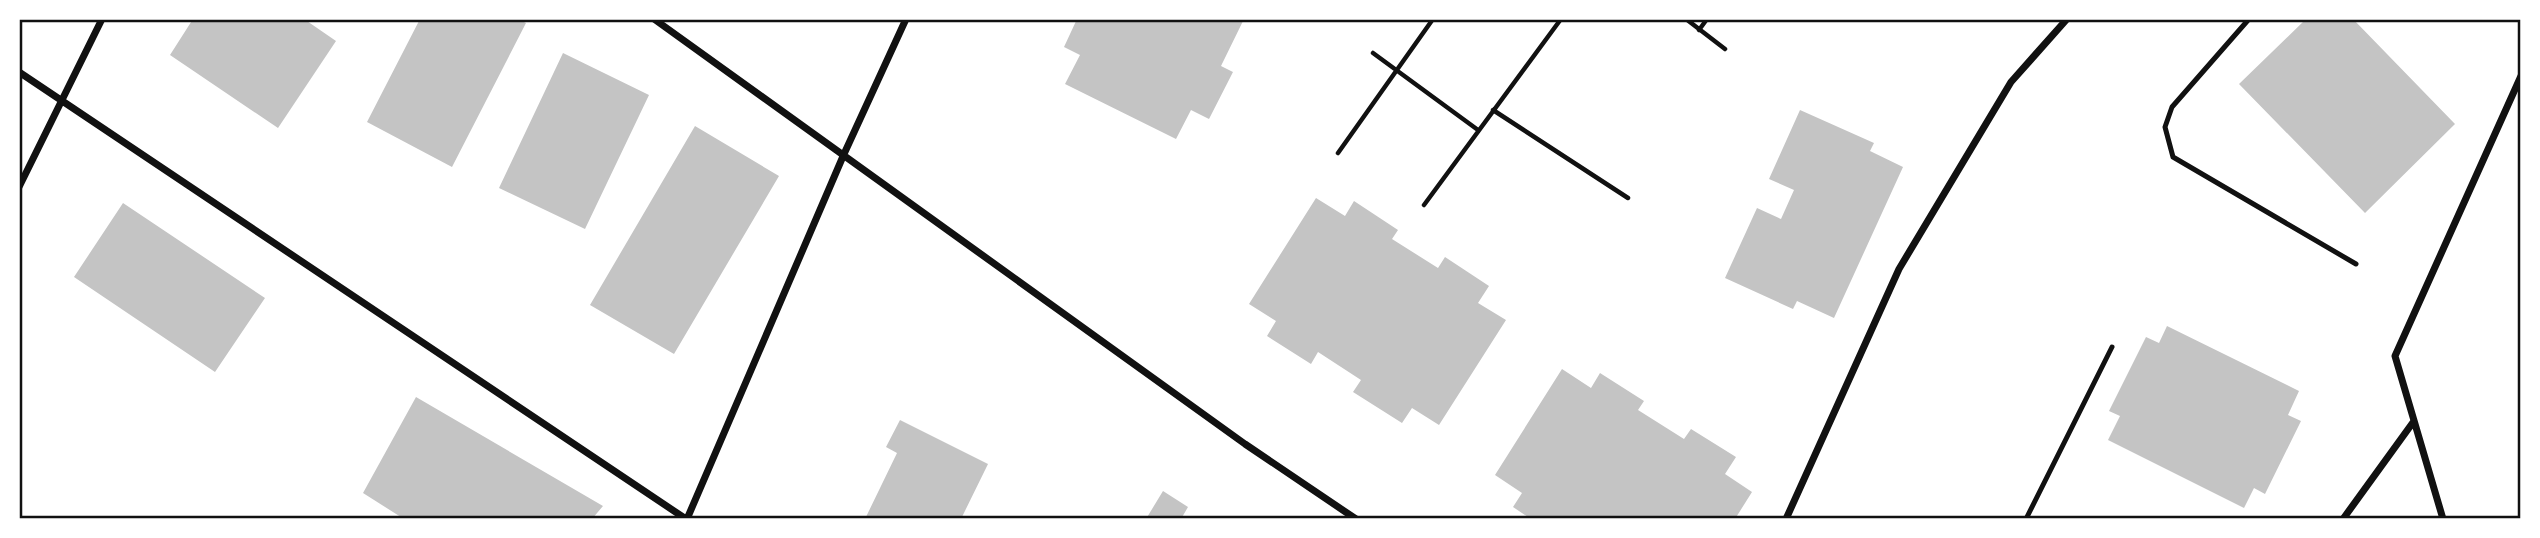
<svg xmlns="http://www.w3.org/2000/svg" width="2540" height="538" font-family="'PT Sans Narrow',sans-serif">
<rect width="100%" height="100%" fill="#fff"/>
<path fill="#c4c4c4" d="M193,19H304L336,41L278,128L170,55Z
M420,19H518L526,23L452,167L367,122Z
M1077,19H1244L1221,66L1233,72L1209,119L1191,110L1176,139L1065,84L1080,55L1064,47Z
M2306,19H2353L2455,124L2365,213L2239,84Z
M563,53L649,95L585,229L499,188Z
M1800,110L1874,143L1870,151L1903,167L1834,318L1797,301L1793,309L1725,278L1757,208L1781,219L1794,190L1769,179Z
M695,126L779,176L674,354L590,305Z
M1316,198L1345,216L1354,201L1398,230L1392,239L1438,268L1445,257L1489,286L1478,303L1506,320L1439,425L1412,408L1402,423L1353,392L1361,380L1318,352L1311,364L1267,336L1276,321L1249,304Z
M123,203L265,298L215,372L74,277Z
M2167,326L2299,391L2288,415L2301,421L2265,494L2254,488L2244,508L2108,440L2120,416L2109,411L2146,337L2159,343Z
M1562,369L1591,388L1600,373L1644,401L1638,410L1684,439L1691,429L1736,457L1725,474L1752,492L1735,519H1531L1513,507L1522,493L1495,475Z
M416,397L603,506L592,519H404L363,493Z
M900,420L988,464L961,519H865L897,453L886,447Z
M1163,491L1188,507L1181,519H1146Z"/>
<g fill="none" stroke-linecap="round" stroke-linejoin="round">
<path stroke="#111" stroke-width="4.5" d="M1686,19L1725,49
M1699,30L1707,19
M1373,53L1478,130
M1493,110L1628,198
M1338,153L1433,19
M1424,205L1561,19"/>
<path stroke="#111" stroke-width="5" d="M2249,19L2172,107L2165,127L2173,157L2356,264
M2026,519L2112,347"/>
<path stroke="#111" stroke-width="7" d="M654,19L1245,444L1356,519
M19,72L686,519
M19,187L102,19
M687,519L844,154L906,19
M1786,519L1899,269L2011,82L2067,19
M2343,519L2414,421
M2443,519L2395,356L2521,76"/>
</g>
<rect width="2540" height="538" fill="none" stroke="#ffffff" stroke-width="42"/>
<rect x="21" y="21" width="2498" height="496" fill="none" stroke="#111" stroke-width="2.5"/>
</svg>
